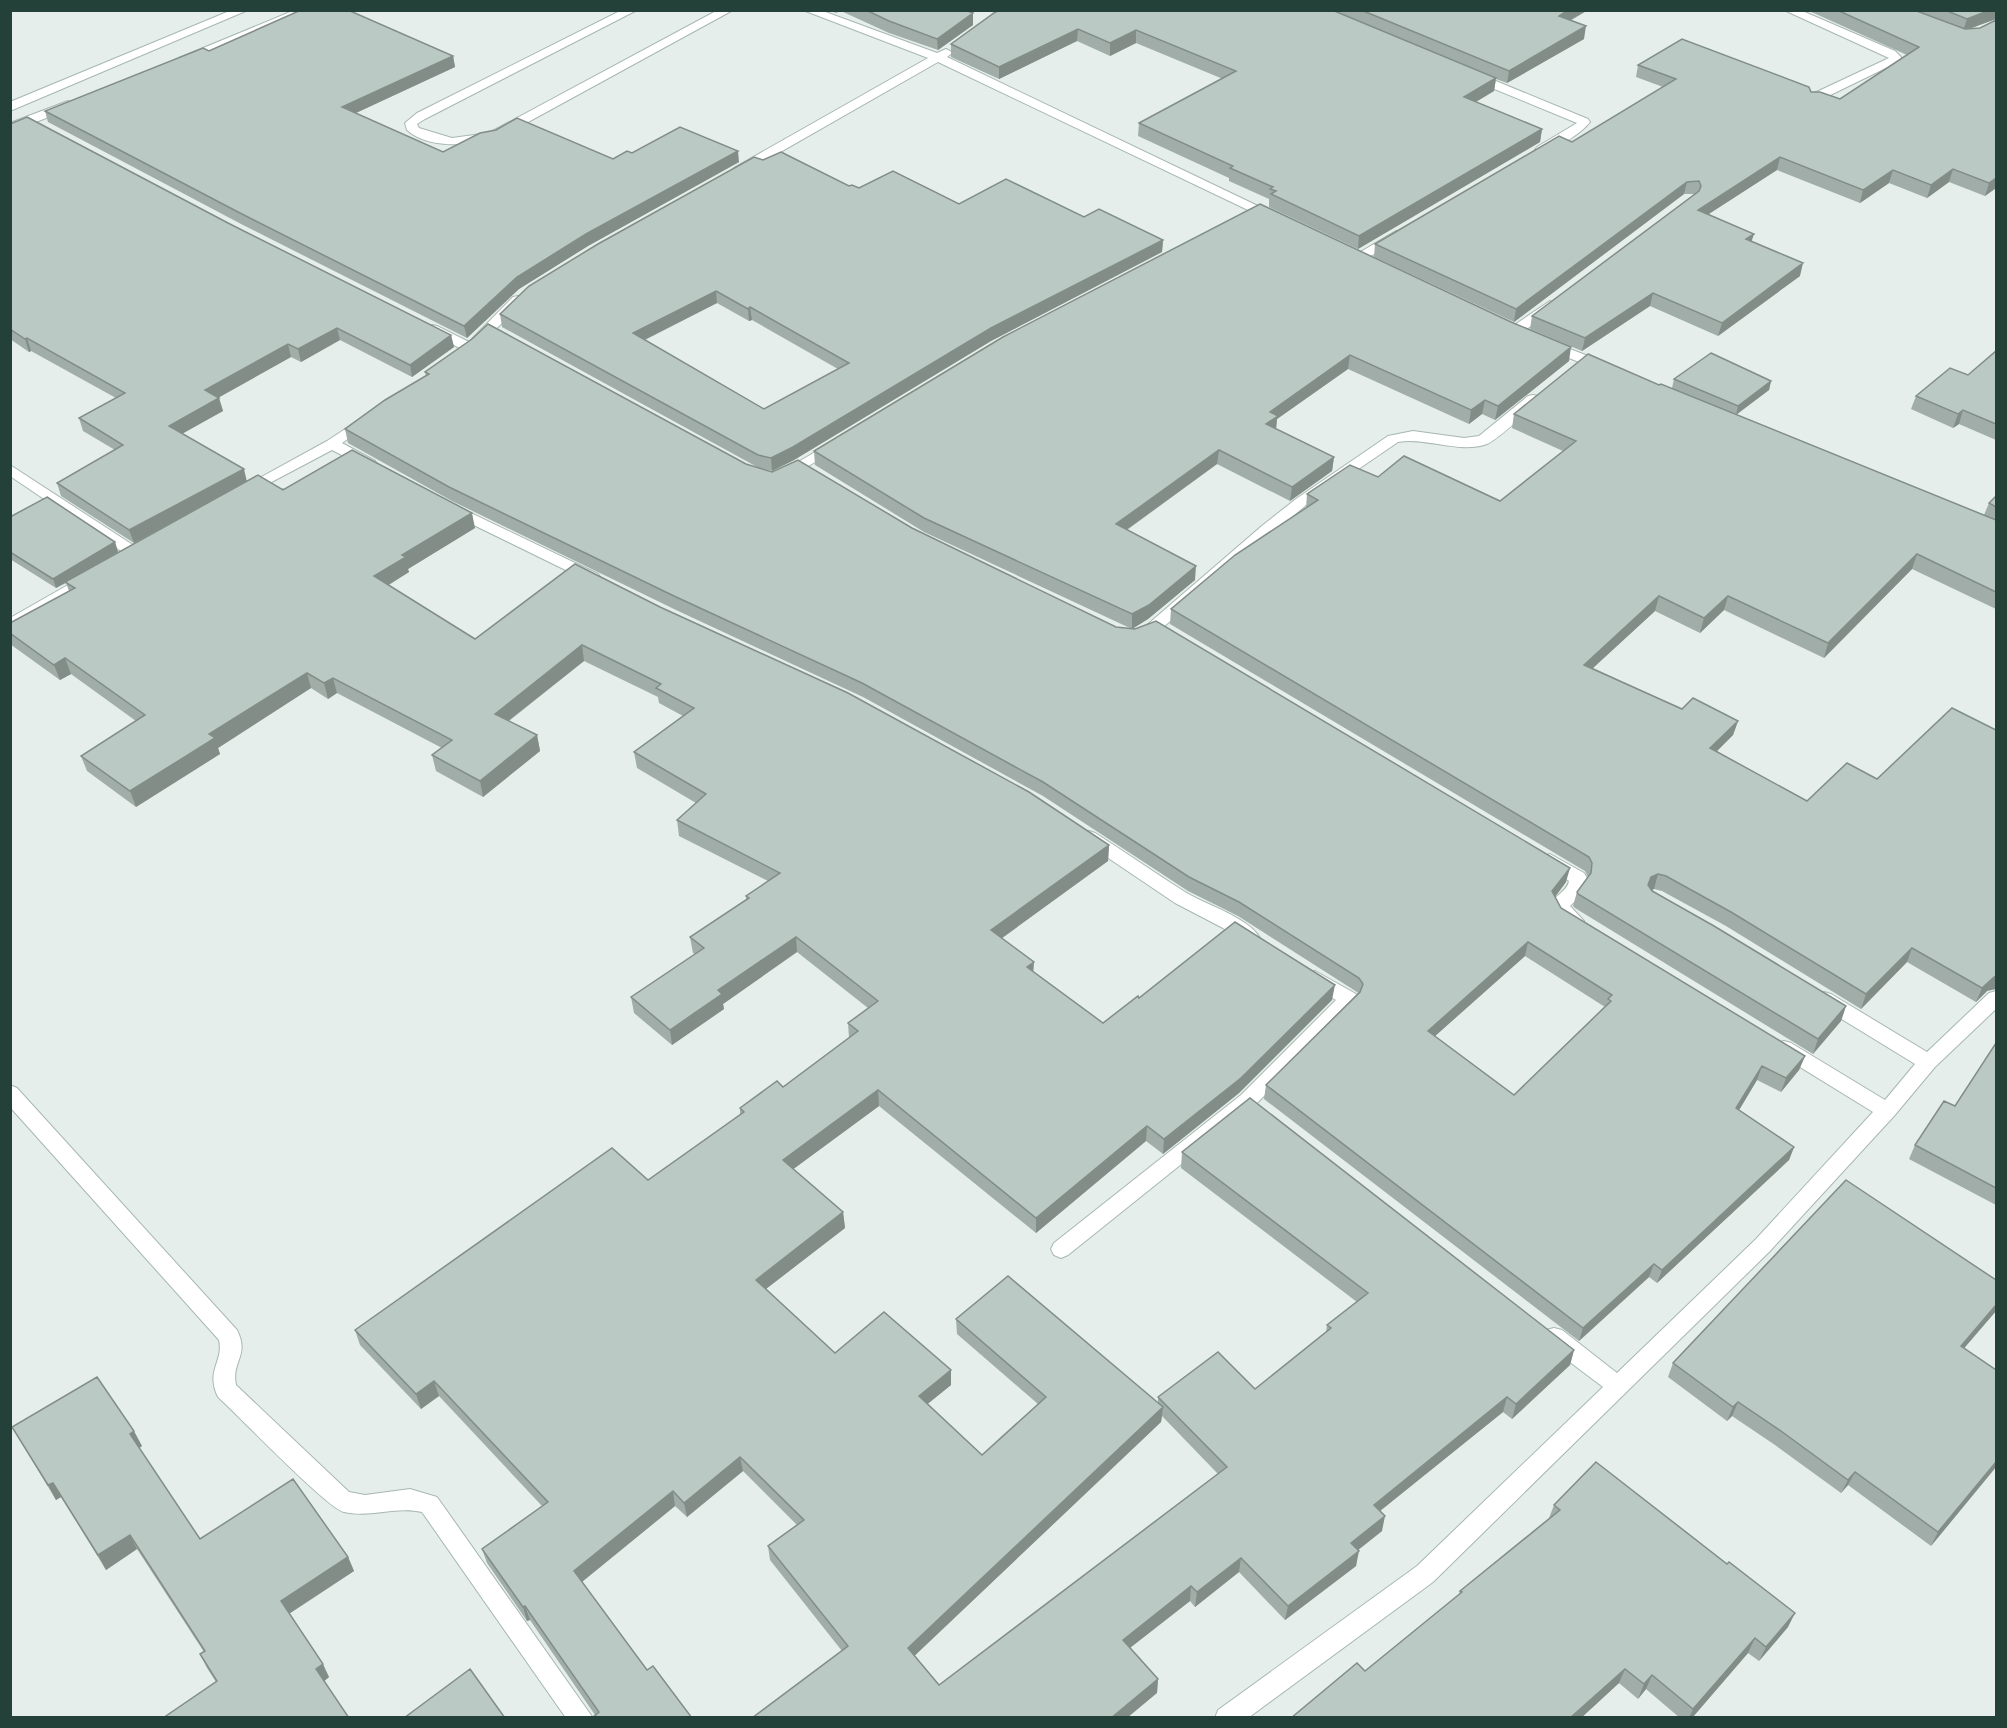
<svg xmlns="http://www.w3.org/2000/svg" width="2007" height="1728" font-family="'Open Sans',sans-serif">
<rect width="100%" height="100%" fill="#e5eeea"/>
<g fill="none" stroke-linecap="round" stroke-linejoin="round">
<defs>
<path id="lane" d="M10,465L139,549L141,552L139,555H127L10,476Z"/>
<path id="street" d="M232,10H248L10,111V102Z
M295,10H311L189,61H181L179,58Z
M622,10H637L425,119L417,124L419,128L452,138L489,133L718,10H733L497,139C471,145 429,150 407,130L405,123L417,113Z
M803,10H820L937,53L946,49L950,51L952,53L947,57L1281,217L1279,220H1269L938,62L742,174H734L732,171L734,168L928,58Z
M1784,10H1800L1895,51L1901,57L1900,61L1816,102H1808V96L1889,58Z
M1474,72L1588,119L1590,122C1583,132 1549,155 1537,153L1535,150L1537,147L1577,123L1470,79L1468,76Z
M68,101L74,105L72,108L10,132V123Z
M1396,231L1401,232L1403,235L1401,238L1364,260L1359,261L1352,257Z
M518,296L523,297L525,300L523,303L480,344L474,345L473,350H463L425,329L432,325L437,326L469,342L513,297Z
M1550,301L1557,305L1555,308L1520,334H1510L1508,331L1510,328Z
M1549,341L1609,364L1611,367L1604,371L1599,370L1544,348L1542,345L1544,342Z
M1533,395L1538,396L1540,399L1538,402C1526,412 1500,438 1487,444C1459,454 1426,437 1398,442L1306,505L1161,629L1155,630L1147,625L1263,525L1296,499L1388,436L1413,431L1464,438L1479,436L1528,396Z
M365,416L372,420L370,423L342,443L375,461L377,464L375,467H365L332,450L249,494H239L236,491L327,441Z
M834,441L839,442L841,445L839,448L805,468H795L793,465Z
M452,504L598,574L600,577L592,582L586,580L447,512L444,509L447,506Z
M89,573L97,578L95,581L10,630V618Z
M1089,831L1095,833C1125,852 1155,873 1185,892C1206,905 1248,917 1260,938L1258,943L1251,945L1244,943L1223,928L1175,903L1083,841L1080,837L1083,833Z
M1550,854L1584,873L1587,878L1583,893L1570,906L1584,921L1582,926C1569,929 1558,920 1552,909C1550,896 1567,893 1569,881L1544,864L1541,860L1544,856Z
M1315,971L1356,994L1359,999L1356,1004L1255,1105L1068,1255L1061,1258L1054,1255L1051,1249L1054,1243L1241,1095L1336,1000L1308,983L1306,978L1308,973Z
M1996,991V1009L1935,1067L1894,1116L1770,1251L1433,1582L1248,1718H1215L1218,1710L1417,1566L1603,1387L1546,1344L1543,1337L1546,1330L1554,1328L1562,1330L1617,1373L1756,1239L1873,1112L1777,1053L1774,1048L1777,1043L1784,1041L1791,1043L1885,1100L1915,1064L1817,1004L1814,999L1817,994L1824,992L1831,994L1927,1052L1989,993Z
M10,1085L17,1088L237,1330C250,1356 231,1361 236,1385L349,1492L365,1495L410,1489L437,1497L593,1718H566L422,1512C396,1506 370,1518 344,1512C327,1508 238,1415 218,1397C205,1370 224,1362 219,1340L10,1107Z"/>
</defs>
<use href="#lane" stroke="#a7b7b1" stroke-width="2"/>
<use href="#street" stroke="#a7b7b1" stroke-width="2"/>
<use href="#lane" fill="#fff" fill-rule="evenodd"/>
<use href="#street" fill="#fff" fill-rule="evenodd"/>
</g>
<path fill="#a0ada8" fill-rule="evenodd" d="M828,10H965L973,25L938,50L889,33L841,11L836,13Z
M999,10H1588L1570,21L1584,39L1507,83L1496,79L1494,91L1476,102L1542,129L1540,142L1358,249L1269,207V199L1229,181V178L1138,136L1139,123L1223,79L1136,43L1110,56L1077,41L999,79L951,57V44Z
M1807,10H1996V19L1969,29L1996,188L1985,196L1949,182L1927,198L1889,183L1860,203L1777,170L1708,214L1752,242L1800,276L1718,336L1650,306L1582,351L1530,329L1532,316L1695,194H1684L1514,322L1374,257L1375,244L1572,142L1663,87L1636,77L1638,65L1811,92L1840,99L1907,55Z
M209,51L453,56L455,67L356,113L443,152L613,159L632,153L739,162L588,246L519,289L467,338L243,225L48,122L45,111Z
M10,124L228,223L451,335L454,347L412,377L340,340L301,362L291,357L218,397L219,398L223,411L182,433L247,481L475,528L408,569L409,572L389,585L475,639L575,564L1109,845L1108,861L1002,938L1033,972L1103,1023L1139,998L1332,1000L1239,1093L1163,1154L1146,1141L1036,1233L879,1106L793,1169L843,1212L845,1228L766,1289L835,1353L951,1385L927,1404L982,1455L1038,1404L957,1334L956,1319L1158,1403V1397L1255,1389L1326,1332L1327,1325L1357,1302L1181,1168L1182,1152L1574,1350L1570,1365L1512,1419L1503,1412L1380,1511L1382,1531L1358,1550L1356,1566L1285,1620L1239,1572L1195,1607L1190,1601L1130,1648L1158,1679L1157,1693L752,1718L842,1651L770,1560L768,1546L797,1525L743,1471L687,1517L675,1506L582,1582L647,1670L595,1715L530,1620L527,1621L487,1563L482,1549L542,1506L439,1396L421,1409L360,1345L355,1330L648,1180L740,1114V1108L783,1087L849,1038L848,1023L868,1008L797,952L723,1004L724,1009L672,1045L634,1013L631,997L695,954L693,953L690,937L746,900V896L768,881L679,836L677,820L696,803L637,768L634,752L683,716L659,703L658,697L584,661L509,721L537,735L540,751L483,797L436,771L432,755L442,748L337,693L328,699L311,688L218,748L220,754L136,807L87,771L81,756L136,721L71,674L60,680L10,644V623L69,591L66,583L56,588L10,559V517L115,542L118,552L91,568L229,491L134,543L61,496L57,483L115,450L83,431L79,418L116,398L31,351L29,352L10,339ZM1162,1416L1218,1474L939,1685L914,1656L1161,1422Z
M763,160L849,186L959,204L1084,217L1163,240L1162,252L991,341L794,460L772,471L759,468L502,327L500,314ZM717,303L749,321L752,320L838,369L764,409L645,340Z
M1003,337L1569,361L1495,420L1482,414L1469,424L1348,369L1277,419L1276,429L1334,457L1332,471L1290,501L1217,464L1127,530L1195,580L1148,619L1132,629L924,532L815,465L814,451Z
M1996,351V440L1959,424L1953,428L1911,409L1916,396L1968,375Z
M425,372L746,464L912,528L1566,882L1555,897L1561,908L1805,1056L1799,1070L1781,1092L1757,1080L1739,1110L1794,1147L1789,1160L1657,1283L1649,1277L1579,1341L1264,1099L1266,1085L1358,993L1357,992L1238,916L1188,891L1043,796L863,697L676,610L452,501L348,443L345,429L426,376ZM1525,956L1605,1007L1514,1095L1435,1036Z
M1674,379L1771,381L1769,390L1736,414L1984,515L1989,503L1996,496V609L1912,569L1824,658L1724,610L1700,633L1655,611L1593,668L1682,709L1738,721L1733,735L1717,751L1987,991L1976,1002L1907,962L1861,1009L1726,926L1662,891L1654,889L1652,890L1846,1006L1841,1021L1813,1054L1575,908L1573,906L1577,892L1588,877L1585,871L1170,624L1171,609L1306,508L1307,494L1378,477L1500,501L1563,451L1512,428L1514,414L1659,385L1672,388Z
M1996,1043V1205L1909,1159L1915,1145L1955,1106Z
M1996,1280V1311L1964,1348L1996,1370V1467L1931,1546L1848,1485L1841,1493L1775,1445L1732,1416L1727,1421L1668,1377L1673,1363Z
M12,1427L142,1446L139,1448L200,1539L348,1557L354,1571L289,1614L329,1677L324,1681L216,1682L207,1668L200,1654L204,1652L137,1549L106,1570L61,1497L56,1500Z
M1554,1505L1788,1627L1759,1661L1748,1653L1692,1718H1680L1646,1689L1638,1699L1619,1683L1581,1718H1291L1365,1671L1459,1595L1460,1591L1549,1518Z"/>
<path fill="#828d88" d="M1568,10H1588L1556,28L1559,16Z
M1990,10H1996V19L1963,31L1967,19Z
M973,13V25L938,50L937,39Z
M1586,26L1584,39L1507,83L1509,71Z
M1078,29L1077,41L999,79V67Z
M1136,30V43L1110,56V43Z
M453,56L455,67L345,118L342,107Z
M1496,78L1494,91L1462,110L1464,97Z
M1542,129L1540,142L1358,249L1359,236Z
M738,151L739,162L588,246L519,289L467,338L464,326L517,277L586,234Z
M1780,157L1777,170L1695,223L1698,210Z
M1953,169L1949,182L1927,198L1931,185Z
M1893,170L1889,183L1860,203L1863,190Z
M1996,178V188L1985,196L1989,183Z
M1687,182L1684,194L1514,322L1516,309Z
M1754,234L1750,246L1746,239Z
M1163,240L1162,252L991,341L794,460L772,471L771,458L991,328Z
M1803,263L1800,276L1718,336L1722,323Z
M716,291L717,303L634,345L633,333Z
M1653,293L1650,306L1582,351L1585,338Z
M750,307L752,320L749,321L748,309Z
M337,328L340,340L301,362L298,349Z
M451,335L454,347L412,377L410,365Z
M27,338L31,351L29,352L25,339Z
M288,344L291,357L209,403L205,390Z
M1571,347L1569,361L1495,420L1498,406Z
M1350,355L1348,369L1277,419L1276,429L1266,424L1270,412Z
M1771,381L1769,390L1736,415L1738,406Z
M219,398L223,411L173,439L169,426Z
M1485,400L1482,414L1469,424L1471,410Z
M1963,410L1959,424L1953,428L1958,414Z
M1219,450L1217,464L1115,538L1116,524Z
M1334,457L1332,471L1290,501L1292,487Z
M244,469L247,482L134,543L129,530Z
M472,513L475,528L408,569L409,572L378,591L374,576L402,555Z
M115,542L118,552L56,588L53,579Z
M1917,554L1912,569L1824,658L1828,643Z
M1196,566L1195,580L1148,619L1132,629V614Z
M1659,596L1655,611L1581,679L1584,665Z
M1728,596L1724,610L1700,633L1704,618Z
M582,645L584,661L498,729L495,714Z
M65,658L71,674L60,680L54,665Z
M307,673L311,688L218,748L220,754L136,807L130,791L209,734Z
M333,678L337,693L328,699L324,683Z
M1738,721L1733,735L1706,762L1710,748Z
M537,735L540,751L483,797L480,781Z
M1109,845L1108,861L991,946V930Z
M1570,868L1566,882L1549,905L1552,891Z
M1658,874L1654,889L1647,892L1648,885L1651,877Z
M796,937L797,952L723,1004L724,1009L672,1045L670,1030L718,990Z
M1528,942L1525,956L1425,1045L1428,1031Z
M1912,948L1907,962L1861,1009L1866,994Z
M1034,962L1033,977L1027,967Z
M1996,976V989L1987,991L1976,1002L1982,988L1994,977Z
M1335,985L1332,1000L1239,1093L1163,1154L1164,1139Z
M1846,1006L1841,1021L1813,1054L1818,1039Z
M1805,1056L1799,1070L1781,1092L1786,1078Z
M1762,1066L1757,1080L1732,1122L1736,1108Z
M878,1090L879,1106L784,1176L783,1160Z
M1147,1126L1146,1141L1036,1233V1218Z
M1794,1147L1789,1160L1657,1283L1662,1270Z
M843,1212L845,1228L758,1295L756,1280Z
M1654,1264L1649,1277L1579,1341L1583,1328Z
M1996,1305V1311L1954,1360L1961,1346Z
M1574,1350L1570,1365L1512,1419L1516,1404Z
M951,1370V1385L919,1411V1396Z
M434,1381L439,1396L421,1409L416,1394Z
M1507,1397L1503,1412L1370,1519L1374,1505Z
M1738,1402L1732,1416L1727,1421L1733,1407Z
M1163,1407L1161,1422L908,1662V1648Z
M134,1431L142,1446L138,1449L130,1434Z
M740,1457L743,1471L687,1517L684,1503Z
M1996,1462V1467L1931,1546L1938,1532Z
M1855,1472L1848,1485L1841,1493L1848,1480Z
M53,1483L61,1497L56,1500L48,1485Z
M673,1491L675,1506L578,1585L574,1571Z
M1385,1516L1382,1531L1348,1558L1351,1543Z
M130,1535L137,1549L106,1570L98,1555Z
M1359,1551L1356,1566L1285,1620L1288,1606Z
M348,1557L354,1571L287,1615L281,1601Z
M1241,1558L1239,1572L1195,1607L1197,1592Z
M1191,1586L1190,1601L1122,1654L1123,1640Z
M525,1606L530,1620L527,1621L523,1607Z
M1795,1613L1788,1627L1759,1661L1766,1647Z
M1755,1638L1748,1653L1692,1718H1689L1693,1709Z
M323,1664L329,1677L322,1683L316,1669Z
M1625,1669L1619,1683L1581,1718H1570Z
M1652,1675L1646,1689L1638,1699L1644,1684Z
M1158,1679L1157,1693L1127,1718H1111Z"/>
<path fill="#bac9c3" stroke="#828d88" stroke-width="1.5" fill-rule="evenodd" d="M301,10H348L453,56L342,107L443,152L480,133L496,130L517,118L613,159L627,151L632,153L680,127L738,151L586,234L517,277L464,326L240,213L45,111L203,48L209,51Z
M866,10H965L973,13L937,39L889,21Z
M999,10H1332L1496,78L1464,97L1542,129L1359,236L1271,194L1276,191L1270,189L1273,187L1230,168L1233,166L1139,123L1236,71L1136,30L1110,43L1078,29L999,67L951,44L994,13Z
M1361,10H1568L1559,16L1586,26L1509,71Z
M1837,10H1914L1965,29L1980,28L1996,20V178L1989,183L1953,169L1931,185L1893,170L1863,190L1780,157L1698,210L1754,234L1746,239L1803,263L1722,323L1653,293L1585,338L1532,316L1699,191L1701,186L1699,181L1687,182L1516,309L1375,244L1559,136L1572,142L1676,79L1638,65L1682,39L1809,87L1811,92H1820L1840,99L1919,47Z
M1945,10H1990L1967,19Z
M27,117L228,223L451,335L410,365L337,328L298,349L288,344L205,390L219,398L169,426L244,469L129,530L57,483L123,445L79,418L125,393L27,338L25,339L10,329V124Z
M781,152L849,186L852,185L859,188L893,171L959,204L1006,179L1084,217L1099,209L1163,240L991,328L793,447L771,458L758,455L500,314L529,286L598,244L754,157L763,160ZM716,291L748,309L750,307L849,363L764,409L633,333Z
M1260,204L1511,322L1571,347L1498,406L1485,400L1471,410L1350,355L1270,412L1278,416L1266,424L1334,457L1292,487L1219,450L1116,524L1196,566L1149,605L1132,614L924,518L814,451L1003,337Z
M488,324L746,464L772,472L798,460L912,528L1116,627L1135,629L1156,621L1570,868L1552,891L1561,908L1805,1056L1786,1078L1762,1066L1736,1108L1794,1147L1662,1270L1654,1264L1583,1328L1266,1085L1360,992L1363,984L1359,978L1239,902L1189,877L1043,782L862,683L674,596L449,487L345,429L385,400L429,374L425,372L472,339ZM1528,942L1612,995L1608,999L1611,1001L1514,1095L1428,1031Z
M1996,351V424L1963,410L1958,414L1916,396L1950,368L1968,375Z
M1711,353L1771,381L1738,406L1674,379Z
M1588,354L1659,385L1661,384L1996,520V592L1917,554L1828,643L1728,596L1704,618L1659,596L1584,665L1682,709L1693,698L1738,721L1710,748L1807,801L1847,763L1877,779L1952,708L1996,730V976L1994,977L1982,988L1912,948L1866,994L1731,912L1666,876L1658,874L1651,877L1648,885L1652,891L1714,926L1846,1006L1818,1039L1578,894L1577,892L1591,873L1592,863L1589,857L1171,609L1235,555L1318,500L1307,494L1350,465L1378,477L1404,456L1500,501L1576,441L1514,414Z
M352,450L472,513L402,555L406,557L374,576L475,639L575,564L660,607L848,693L1029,792L1109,845L991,930L1034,962L1027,967L1103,1023L1138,996L1139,998L1235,922L1335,985L1241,1078L1164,1139L1147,1126L1036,1218L878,1090L783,1160L843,1212L756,1280L835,1353L884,1312L951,1370L919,1396L982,1455L1046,1397L956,1319L1008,1276L1163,1407L908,1648L939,1685L1227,1467L1158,1397L1218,1352L1255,1389L1331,1328L1327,1325L1368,1293L1182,1152L1250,1098L1574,1350L1516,1404L1507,1397L1374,1505L1385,1516L1351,1543L1359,1551L1288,1606L1241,1558L1197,1592L1191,1586L1123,1640L1158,1679L1111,1718H752L848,1646L768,1546L804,1520L740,1457L684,1503L673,1491L574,1571L647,1670L653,1666L692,1718H592L599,1712L525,1606L523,1607L482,1549L548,1502L434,1381L416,1394L355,1330L612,1148L648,1180L744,1112L740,1108L777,1081L783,1087L858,1031L848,1023L878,1001L796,937L718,990L722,994L670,1030L631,997L704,948L690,937L749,898L746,896L780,873L677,820L706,794L634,752L694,708L656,688L661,684L582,645L495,714L537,735L480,781L432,755L452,740L333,678L324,683L307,673L209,734L215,738L130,791L81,756L145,715L65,658L54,665L10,633V623L75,588L65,582L258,475L283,490Z
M1996,496V507L1989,503Z
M47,497L115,542L53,579L10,552V517Z
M1996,1043V1188L1915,1145L1944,1101L1955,1106Z
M1846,1180L1996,1280V1305L1961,1346L1996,1370V1462L1938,1532L1855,1472L1848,1480L1781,1431L1738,1402L1733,1407L1673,1363Z
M97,1377L134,1431L130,1434L200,1539L293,1479L348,1557L281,1601L323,1664L316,1669L349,1718H163L217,1681L200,1654L205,1651L130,1535L98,1555L53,1483L48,1485L12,1427Z
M1596,1462L1727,1564L1729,1562L1795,1613L1766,1647L1755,1638L1693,1709L1652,1675L1644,1684L1625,1669L1570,1718H1291L1357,1663L1365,1671L1462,1592L1460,1591L1560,1510L1554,1505Z
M470,1669L505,1718H404Z"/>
<rect width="2007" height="1728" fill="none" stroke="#234138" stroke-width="24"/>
</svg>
